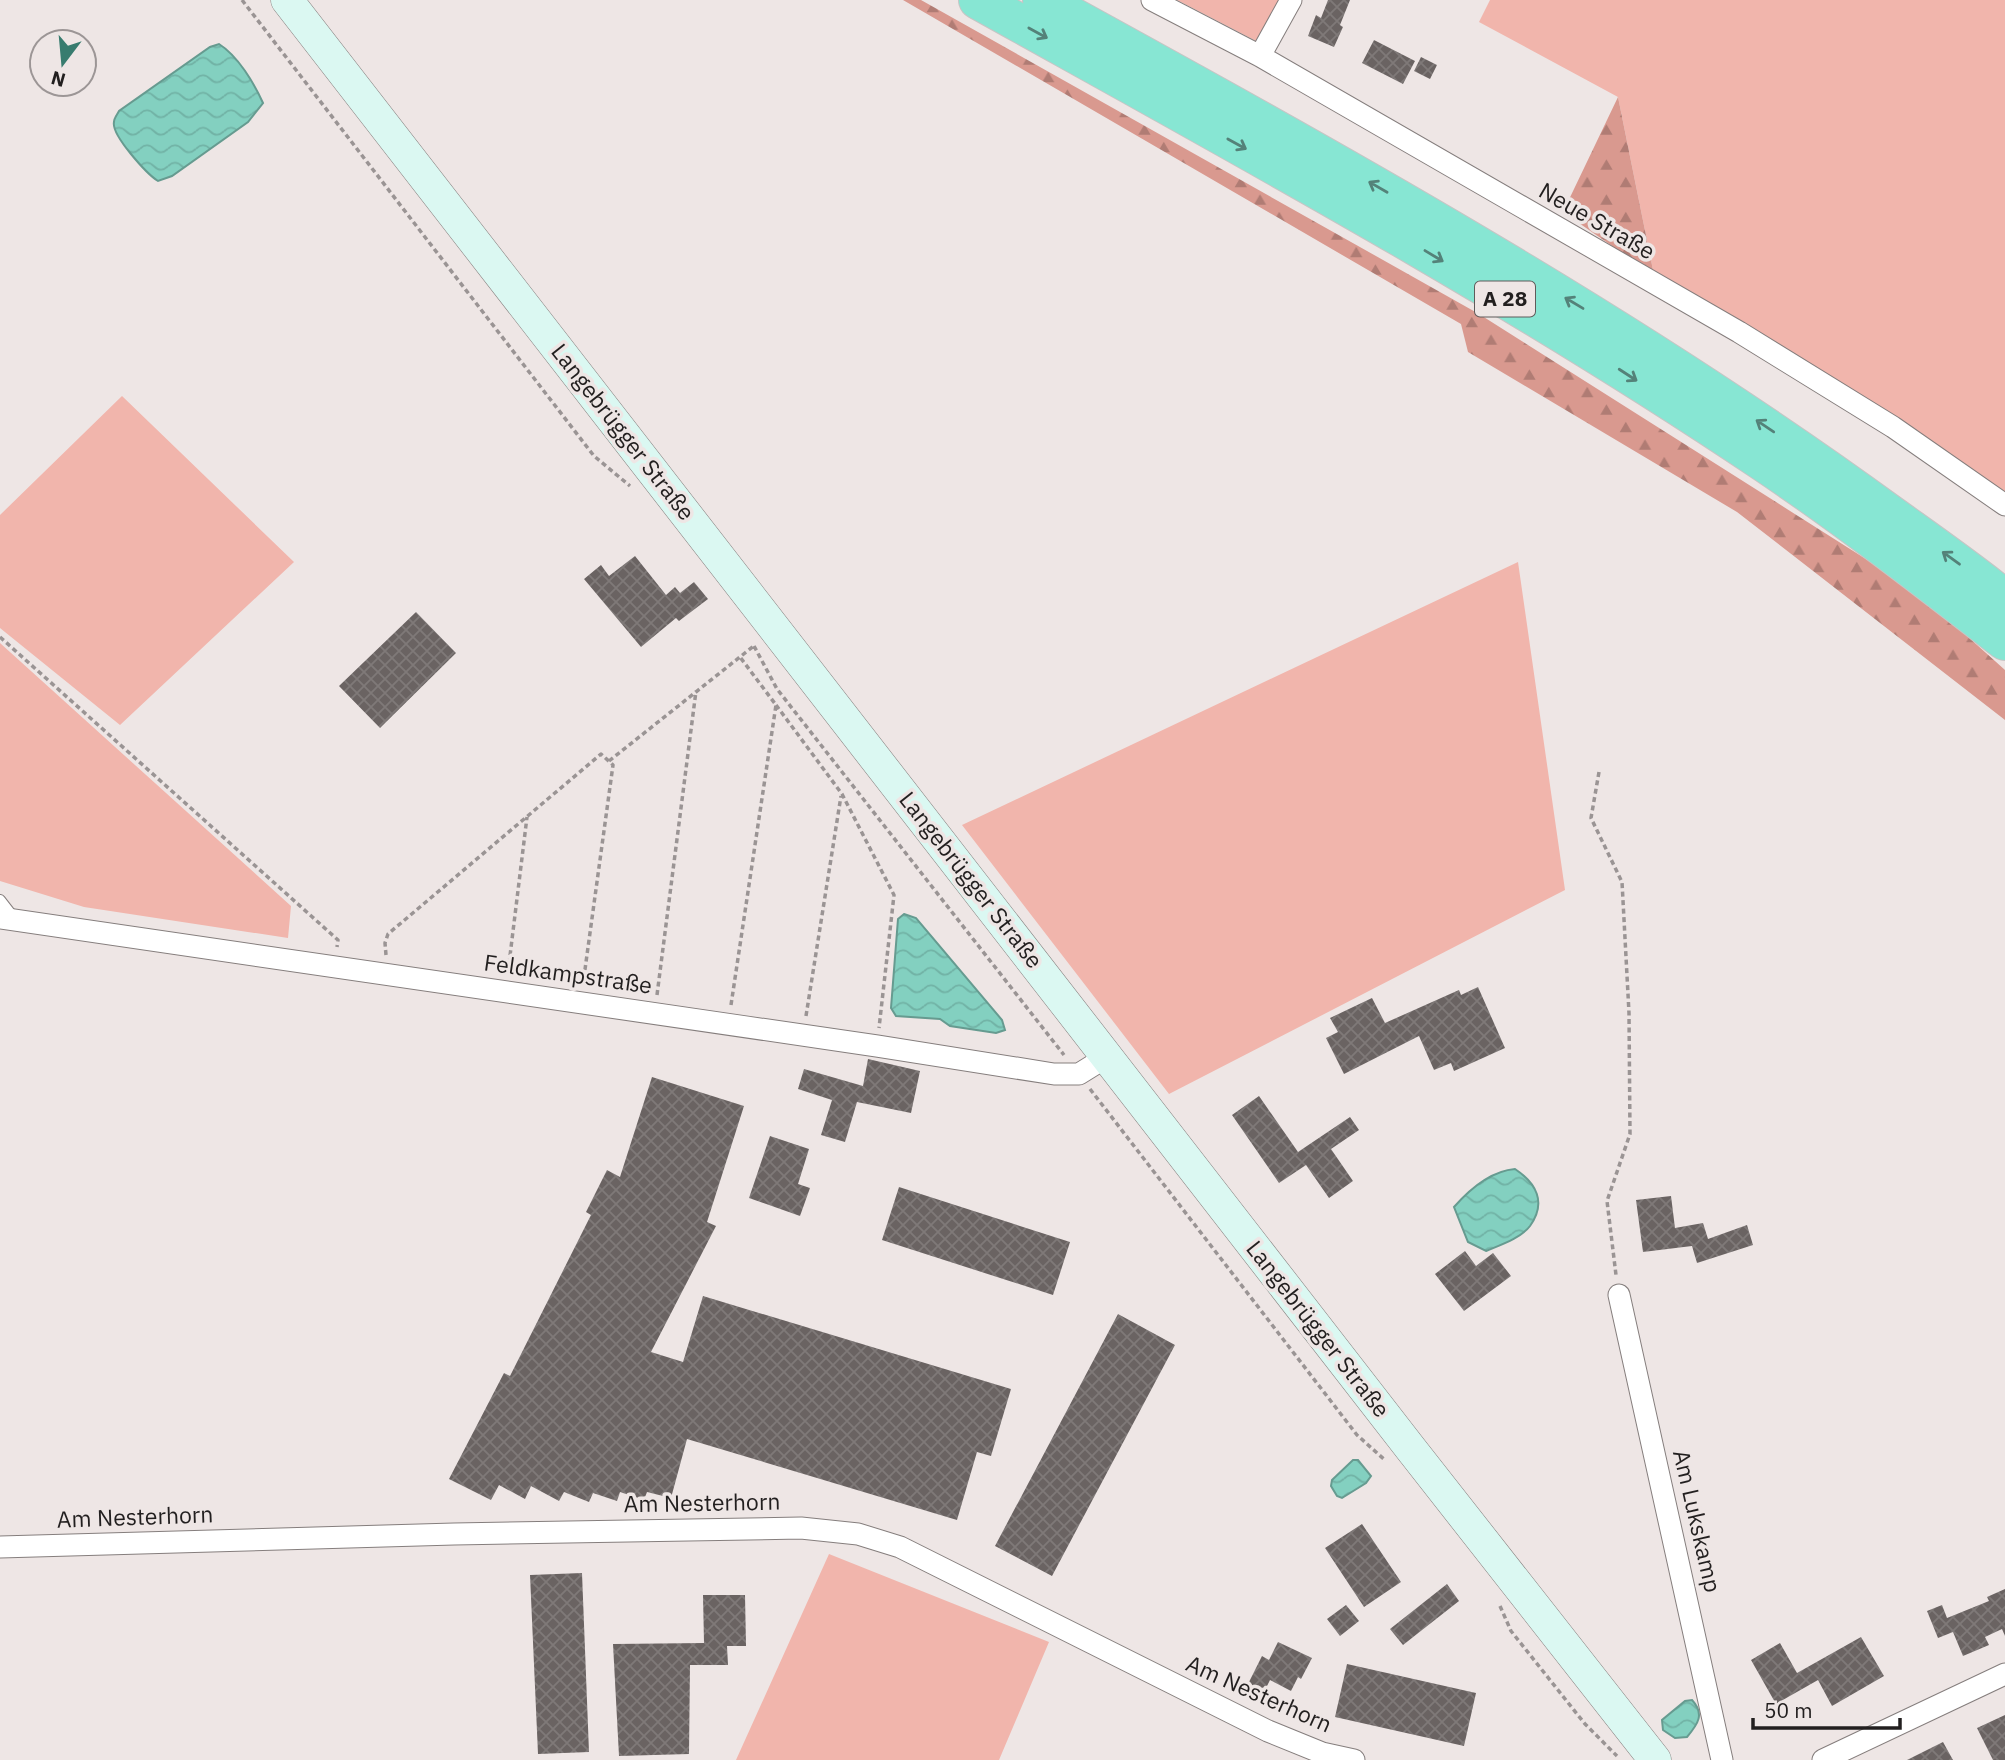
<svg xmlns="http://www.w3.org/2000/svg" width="2005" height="1760" font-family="'IBM Plex Sans',sans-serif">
<defs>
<pattern id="forest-firs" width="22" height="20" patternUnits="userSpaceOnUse" patternTransform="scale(1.75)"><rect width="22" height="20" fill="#d9998f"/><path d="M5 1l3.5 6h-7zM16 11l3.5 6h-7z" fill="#b07c74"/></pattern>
<pattern id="water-waves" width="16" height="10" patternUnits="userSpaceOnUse" patternTransform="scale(1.75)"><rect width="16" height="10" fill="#83d0c0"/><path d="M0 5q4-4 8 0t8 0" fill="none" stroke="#71b2a5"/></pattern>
<pattern id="building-cross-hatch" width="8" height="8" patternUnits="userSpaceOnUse" patternTransform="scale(1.75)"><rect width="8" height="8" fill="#6a6362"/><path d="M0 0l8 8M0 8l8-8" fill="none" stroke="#7f7978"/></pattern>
</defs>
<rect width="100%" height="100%" fill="#eee6e5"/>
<path fill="#f1b5ac" d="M1177,0H1284L1260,43Z
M1490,0H2005V498L1654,275L1618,97L1479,22Z
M122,396L294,562L120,725L0,628V515Z
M1518,562L1565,890L1169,1094L962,825Z
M0,643L291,906L288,938L84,907L0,881Z
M829,1554L1049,1642L999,1760H736Z"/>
<path fill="url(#forest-firs)" d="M903,0H921L1479,314L1918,592L2005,670V720L1737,512L1468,352L1461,324Z
M1618,97L1654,275L1563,212Z"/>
<path fill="url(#water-waves)" stroke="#669b90" stroke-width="2" d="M219,44C238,56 254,83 263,103L248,122L172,176L158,181C147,174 111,135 114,122C114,118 117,115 119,111L210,47Z
M904,914L916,918L1002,1020L1005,1030L996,1033L950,1026L940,1019L896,1016L891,1008L898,919Z
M1515,1169C1536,1183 1547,1202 1530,1226C1521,1238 1500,1245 1486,1251L1468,1242L1454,1207C1469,1190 1491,1171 1515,1169Z
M1353,1460H1358L1371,1476L1366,1483L1342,1498L1337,1496L1331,1486L1332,1480Z
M1692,1700C1705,1714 1698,1724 1687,1737L1675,1738L1663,1730L1662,1720L1685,1701Z"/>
<path fill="url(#building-cross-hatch)" d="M1328,0H1350L1340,25L1343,27L1334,47L1308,36L1316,15L1321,18Z
M1374,40L1415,61L1403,84L1362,63Z
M1421,57L1437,65L1430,79L1414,71Z
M635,556L666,595L675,587L680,593L694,582L708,599L679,621L676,618L641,647L584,579L601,565L609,576Z
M416,612L456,653L380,728L339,686Z
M1478,987L1505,1048L1454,1071L1451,1063L1434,1070L1419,1036L1344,1074L1326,1038L1338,1032L1330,1018L1372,998L1385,1023L1459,990L1461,995Z
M868,1059L920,1071L911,1113L857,1102L845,1142L821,1135L832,1100L798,1089L804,1069L863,1086Z
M652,1077L744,1106L707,1222L716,1226L651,1352L683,1362L703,1296L1011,1389L991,1456L977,1452L957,1520L687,1439L671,1498L647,1492L644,1500L620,1492L617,1501L593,1493L589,1502L564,1492L559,1501L531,1486L525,1499L499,1485L491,1500L449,1479L504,1373L510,1376L591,1215L586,1212L607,1170L620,1177Z
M1259,1096L1298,1152L1350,1117L1359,1130L1331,1149L1353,1181L1329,1198L1306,1165L1279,1183L1232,1115Z
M770,1136L809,1149L798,1184L810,1188L800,1216L749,1198Z
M899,1187L1070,1242L1053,1295L882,1240Z
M1671,1196L1675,1228L1703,1223L1708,1239L1747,1225L1753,1245L1697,1263L1692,1246L1643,1252L1636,1200Z
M1465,1251L1476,1266L1493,1253L1511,1276L1464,1311L1435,1274Z
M1118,1314L1175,1345L1052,1576L995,1546Z
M1362,1524L1401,1582L1364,1607L1325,1548Z
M582,1573L589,1752L538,1754L530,1575Z
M1447,1584L1459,1601L1403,1645L1390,1629Z
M2005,1589V1636L2002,1629L1985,1637L1989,1645L1963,1656L1953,1632L1938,1638L1927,1611L1942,1605L1947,1618L1989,1601L1987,1597Z
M703,1595H745L746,1646H727L728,1665H690L689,1754L619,1756L613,1644L704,1643Z
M1346,1605L1359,1621L1340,1636L1327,1619Z
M1861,1637L1884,1676L1832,1706L1818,1680L1776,1704L1751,1660L1780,1643L1797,1673Z
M1278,1642L1312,1658L1301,1679L1298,1677L1291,1691L1270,1680L1264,1692L1248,1684L1262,1656L1269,1660Z
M1347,1664L1476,1693L1464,1746L1335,1717Z
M2005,1715V1760H1993L1977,1728Z
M1943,1742L1953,1760H1907Z"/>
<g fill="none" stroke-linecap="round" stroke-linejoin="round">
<defs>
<path id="lane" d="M0,900L14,918"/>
<path id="street" d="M1152,0L1260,56L1739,332L1893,427L2005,505
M1260,56L1291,0
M0,918L877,1046L1054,1074H1079L1108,1056
M1619,1295L1722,1760
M0,1547L454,1534L801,1528L858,1534L900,1547L1268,1731L1322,1753L1354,1760
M1823,1760L2005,1674"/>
<path id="secondary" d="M287,0L1411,1449L1655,1760"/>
<path id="highway" d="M978,0C1242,147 1508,291 1760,460C1844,516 1925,579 2005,641
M1042,0C1332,159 1623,319 1890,514C1929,542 1968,569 2005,599"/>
</defs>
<use href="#lane" stroke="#857e7d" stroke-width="12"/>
<use href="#street" stroke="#857e7d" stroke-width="23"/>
<use href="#secondary" stroke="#857e7d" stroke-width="33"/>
<use href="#highway" stroke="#c6c5c5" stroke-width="40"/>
<path stroke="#9a9494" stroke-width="3.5" stroke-dasharray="5 3.5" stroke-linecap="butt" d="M242,0L594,456L630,486
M0,637L338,940L337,947
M754,646L777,689L1064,1055
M776,705L842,794L894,895L879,1028
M609,761L755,645
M1599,772L1591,818L1622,882L1629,1013L1630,1134L1607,1201L1616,1275
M386,955L385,943L388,934L601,754L613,765L583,984
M508,972L527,817
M657,995L696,691
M731,1005L776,705L740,657
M806,1016L841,796
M1090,1089L1357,1435L1386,1461
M1500,1606L1511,1631L1585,1724L1617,1756"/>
<use href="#lane" stroke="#fff" stroke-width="10"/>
<use href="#street" stroke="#fff" stroke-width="21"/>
<use href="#secondary" stroke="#dbf8f2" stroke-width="32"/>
<use href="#highway" stroke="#87e6d3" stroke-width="38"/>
</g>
<defs><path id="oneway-shaft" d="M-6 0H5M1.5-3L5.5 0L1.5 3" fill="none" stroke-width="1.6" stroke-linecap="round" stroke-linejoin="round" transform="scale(1.75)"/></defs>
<g stroke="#548279">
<use href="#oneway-shaft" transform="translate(1038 33) rotate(29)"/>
<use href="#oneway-shaft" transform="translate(1237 144) rotate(29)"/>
<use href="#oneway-shaft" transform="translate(1378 187) rotate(-150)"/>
<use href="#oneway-shaft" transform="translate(1434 256) rotate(31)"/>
<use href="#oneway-shaft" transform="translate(1574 303) rotate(-149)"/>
<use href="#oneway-shaft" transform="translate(1628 375) rotate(33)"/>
<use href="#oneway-shaft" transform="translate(1765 426) rotate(-146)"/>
<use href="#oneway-shaft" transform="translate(1951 558) rotate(-144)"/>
</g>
<g text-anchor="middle" stroke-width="7" stroke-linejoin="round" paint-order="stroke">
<rect fill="#eee6e5" stroke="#5f5b5a" stroke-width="2" x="1475" y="281.5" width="60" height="35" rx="5"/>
<g font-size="21" font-weight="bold" fill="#221f1f">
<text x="1505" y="306">A 28</text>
</g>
<g font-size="23" fill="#221f1f" stroke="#eee6e5">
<text transform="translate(1597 221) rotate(30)" y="8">Neue Straße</text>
<text transform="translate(623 432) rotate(52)" y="8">Langebrügger Straße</text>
<text transform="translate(971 880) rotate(52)" y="8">Langebrügger Straße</text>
<text transform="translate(568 974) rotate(8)" y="8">Feldkampstraße</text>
<text transform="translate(1318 1329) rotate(52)" y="8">Langebrügger Straße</text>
<text transform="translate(702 1503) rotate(-1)" y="8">Am Nesterhorn</text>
<text transform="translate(135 1517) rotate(-2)" y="8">Am Nesterhorn</text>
<text transform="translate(1697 1521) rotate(77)" y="8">Am Lukskamp</text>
<text transform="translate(1259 1694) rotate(24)" y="8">Am Nesterhorn</text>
</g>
</g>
<g transform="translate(63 63) rotate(196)"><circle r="33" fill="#eee6e5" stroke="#9c9696" stroke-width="2"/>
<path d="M0-5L12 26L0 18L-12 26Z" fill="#387c6f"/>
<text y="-10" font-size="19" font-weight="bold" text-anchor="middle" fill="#221f1f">N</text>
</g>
<path d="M1753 1718v10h147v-10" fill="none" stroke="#221f1f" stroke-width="3.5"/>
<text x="1764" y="1718" font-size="21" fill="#221f1f" stroke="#eee6e5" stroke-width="5" paint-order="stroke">50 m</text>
</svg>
